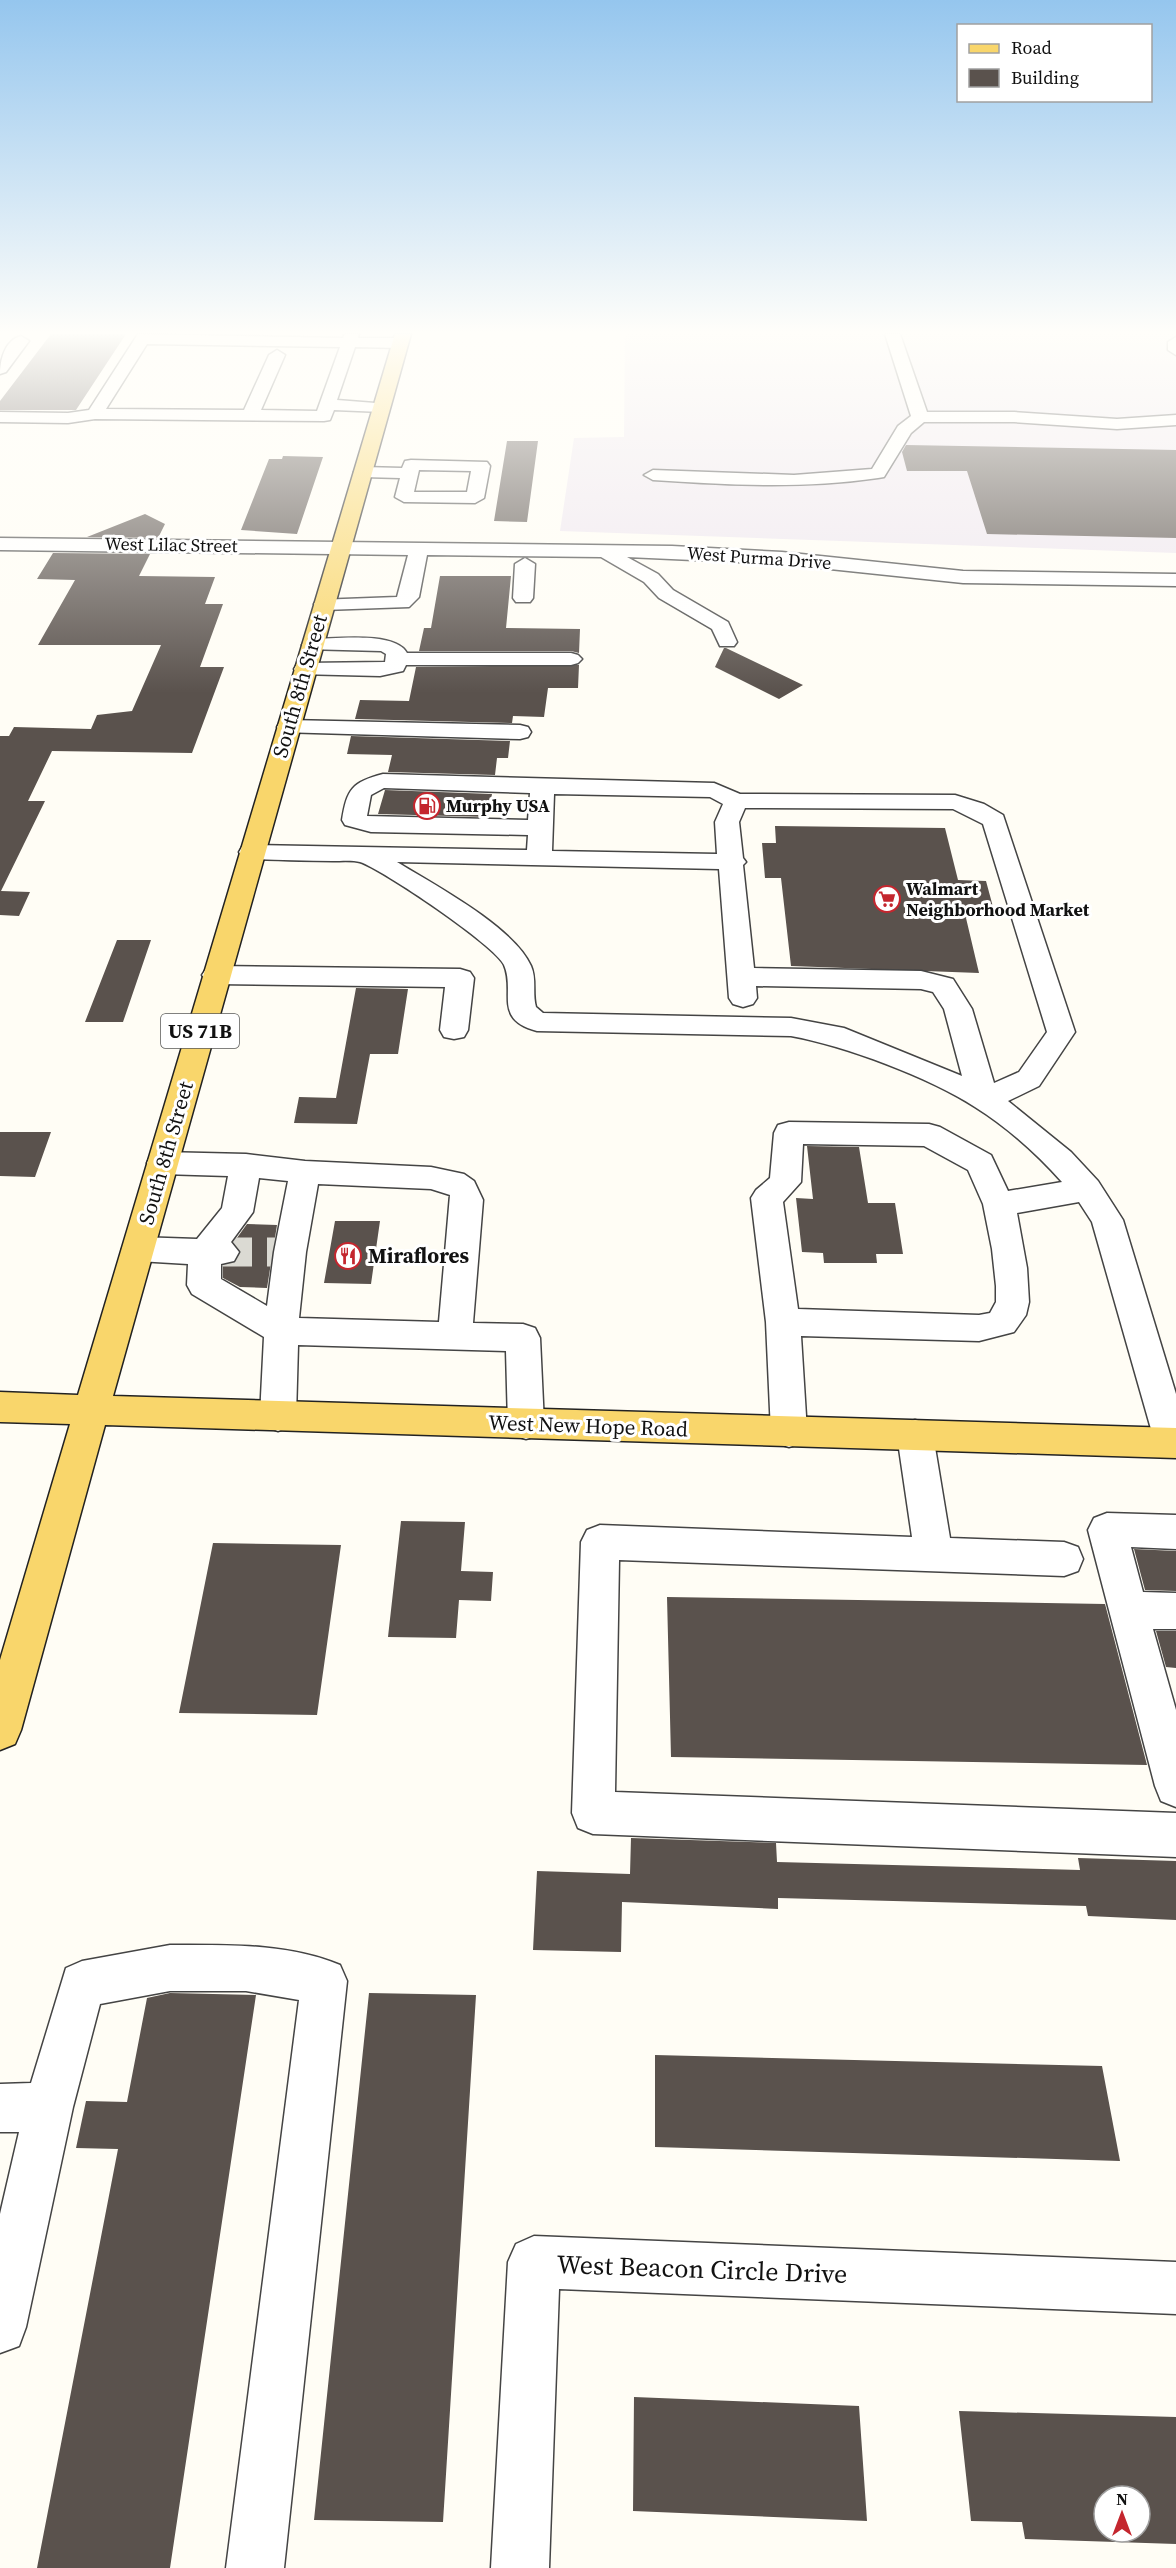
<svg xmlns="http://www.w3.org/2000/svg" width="1176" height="2568" font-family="'Source Serif 4',serif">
<rect width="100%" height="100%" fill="#fffdf5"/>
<path fill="#eee6ef" d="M625,334H1176V553L560,531L574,438L624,437Z"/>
<path fill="#5a524d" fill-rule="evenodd" d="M51,334H126L76,410H0V401Z
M507,441H538L527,522L494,521Z
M906,445L1176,450V538L987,534L967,471H907L902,452Z
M283,456L323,457L297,534L241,530L269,459H282Z
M145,514L165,524L158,538L87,537Z
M53,553L150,554L139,576L215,577L205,604H223L200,667H224L192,753L52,751L28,801H45L1,891L30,892L19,916L0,915V736H9L14,727L91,729L97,715L132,711L161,645H38L75,580L37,579Z
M440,576H511L506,628L580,629L579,653L571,651H419L424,628H431Z
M724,648H726L803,685L779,699L715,667Z
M579,665L578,688H548L544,717L513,716L512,723L355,719L360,700L409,701L416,667Z
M351,736L510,741L508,758H497L495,775L388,772L392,755L347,754Z
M385,790L492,794L488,817L378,814Z
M775,826L945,828L958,880L986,881L996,918H966L979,973L791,966L781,878H765L762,843H776Z
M117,940H151L123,1022H85Z
M356,988L408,989L398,1054H370L357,1124L294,1123L299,1097L336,1098Z
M0,1132H51L35,1177L0,1176Z
M807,1146L859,1147L868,1203H895L903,1254H876L877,1263H824L823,1253L802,1252L796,1198L813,1199Z
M335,1221H380L371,1284L324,1283Z
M247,1224L277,1225L267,1288L240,1287L223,1278V1266L235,1263L241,1253L234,1242Z
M401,1521L465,1522L461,1571L493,1572L491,1601L459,1600L456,1638L388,1637Z
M213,1543L341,1545L317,1715L179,1713Z
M1134,1549L1176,1551V1591L1145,1590Z
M667,1597L1105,1604L1147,1765L671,1757Z
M1156,1631H1176V1668L1166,1667Z
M631,1838L776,1843L777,1862L1080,1870L1078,1858L1176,1861V1920L1088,1916L1086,1906L778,1898V1909L622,1902L621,1952L533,1950L537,1871L630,1874Z
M170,1993L256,1995L170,2568H37L118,2149L76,2148L86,2101L127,2102L147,1998Z
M369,1993L476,1995L443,2522L314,2520Z
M655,2055L1102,2066L1120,2161L655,2147Z
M634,2397L859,2406L867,2521L633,2511Z
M959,2411L1176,2417V2544L1025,2539L1022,2522L971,2521ZM1104,2496H1140V2532H1104Z"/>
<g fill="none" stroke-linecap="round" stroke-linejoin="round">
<path stroke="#dbdad3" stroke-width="29" stroke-dasharray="29 15" stroke-linecap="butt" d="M223,1252H278"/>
<defs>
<path id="minor" d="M138,334L343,338L345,334H359L358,338H400L408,343L400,348L355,347L337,400L388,404L390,407L382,412L334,410L330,420L324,421L95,419L68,423L0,422V412L68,413L89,410ZM147,344L340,347L317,411L261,410L285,355L277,350L269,355L244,410L106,409Z
M885,334H900L927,412H1014L1117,419L1176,415V425L1117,429L1014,422H924L911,433L884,477L878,478C803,489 728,485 653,480L644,475L653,470L794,475L872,469L898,426L911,416Z
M21,336L29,341L6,372L0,374C0,360 5,340 21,336Z
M1176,337V355L1168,350V342Z
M411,460L487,462L490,466L484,498L475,503L404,502L395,497L400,478L363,477L354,472L363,467L402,468L405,461ZM419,470L471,471L467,492H414Z
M0,538L672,546L782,552L963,571L1176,574V586L963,583L782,564L627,557L658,574L673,590L728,622L737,642L734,646H720L712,629L659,598L644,582L601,557L427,555L419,597L409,607L324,610L317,608L314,604L317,600L397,597L408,555L0,550Z
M525,558L535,564L533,598L530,602H516L513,598L515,564Z
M312,639C335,639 395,631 407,653H571L578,655L582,659L578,663L571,665H406L403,671L380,676L297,674L294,669L297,664L305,663L385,662L386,654L381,651L305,649L302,645L305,641Z
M288,720L520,725L528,727L531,732L528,737L520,739L280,732L277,727L280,722Z
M383,774L714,783L740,794L955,795L984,804L1003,815L1075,1032L1039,1086L1008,1101L1071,1152L1098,1181L1123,1220L1176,1394V1457L1160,1454L1155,1443L1092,1222L1079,1202L1017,1213L1027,1268L1029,1302L1026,1315L1014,1332L979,1341L801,1336L807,1432L802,1443L789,1447L776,1443L771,1432L766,1322L751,1198L756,1190L770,1178L774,1133L778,1125L789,1122L929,1124L940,1127L991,1155L1008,1191L1062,1182C1037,1154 1007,1127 975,1107C929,1077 845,1046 791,1036L537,1031C492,1019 516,992 504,965C496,946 382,869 360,862C353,860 341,861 333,861C306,861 278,860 251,859L242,857L239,852L242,847L251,845L527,850L528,835L371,832L345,825L342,820C347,789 352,782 383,774ZM384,788L530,793L528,820L367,816L371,795ZM554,794L710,797L723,804L715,822L717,854L552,851ZM745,808L953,809L983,824L1047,1032L1019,1072L994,1083L972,1009L953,979L921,971L754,968L743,865L746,862L743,858L739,822ZM397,862L719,869L729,998L733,1004L743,1007L753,1004L757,998L756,986L921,989L933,992L944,1009L962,1076L844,1028L791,1018L543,1013L536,1007C532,993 537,979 531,966C514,927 433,884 397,862ZM803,1144L924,1146L968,1170L983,1204L992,1249L996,1286V1302L990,1313L979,1315L798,1309L783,1202L801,1182Z
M216,966L460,969L470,972L474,978L468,1030L464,1037L454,1039L444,1037L440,1030L445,987L216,984L206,981L202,975L206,969Z
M162,1152L246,1154L305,1161L431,1167L464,1174L474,1181L483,1200L473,1323L523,1324L535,1328L540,1338L544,1424L539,1435L526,1439L513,1435L508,1424L506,1351L298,1345L296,1416L291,1426L278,1431L265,1426L260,1416L264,1337L192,1294L187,1285L188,1264L138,1261L127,1258L122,1249L127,1240L138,1237L197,1239L222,1208L228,1176L162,1174L151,1171L147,1163L151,1155ZM259,1178L288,1181L274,1252L267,1306L221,1279V1264L234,1261L239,1252L231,1242L253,1212ZM318,1184L431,1189L450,1195L439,1322L299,1318L306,1252Z
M915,1420L928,1424L933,1435L950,1538L1064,1542L1078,1547L1083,1559L1078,1571L1064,1576L619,1560L615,1792L1176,1813V1857L593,1834L578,1828L572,1813L581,1542L587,1530L600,1525L912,1537L897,1435L902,1424Z
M1107,1513L1176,1515V1549L1131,1547L1143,1592L1176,1593V1629H1153L1176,1710V1807L1161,1801L1155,1786L1088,1530L1094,1518Z
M170,1945C226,1945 287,1943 340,1965L347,1981L284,2568H226L299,2000L246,1991H170L100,2004L73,2107L26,2327L19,2346L0,2353V2214L19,2132H0V2084L31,2083L66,1968L82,1961Z
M534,2236L1176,2262V2314L559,2289L549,2568H491L508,2262L516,2244Z"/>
<path id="major" d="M395,334H411L113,1396L1176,1428V1458L105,1425L21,1730L15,1744L0,1750V1660L70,1424L0,1422V1392L78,1395Z"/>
</defs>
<use href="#minor" stroke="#444" stroke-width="3"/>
<use href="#major" stroke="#222" stroke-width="3"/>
<use href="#minor" fill="#fff" fill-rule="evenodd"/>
<use href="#major" fill="#f9d66b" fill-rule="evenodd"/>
</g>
<linearGradient id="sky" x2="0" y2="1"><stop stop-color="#95c6ee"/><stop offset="0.48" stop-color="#fffefa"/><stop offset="1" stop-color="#fffefa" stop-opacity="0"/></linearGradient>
<rect width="1176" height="693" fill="url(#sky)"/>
<defs>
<symbol id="fuel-ring" viewBox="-11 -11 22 22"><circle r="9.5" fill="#fff" stroke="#c4262e" stroke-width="1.5"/><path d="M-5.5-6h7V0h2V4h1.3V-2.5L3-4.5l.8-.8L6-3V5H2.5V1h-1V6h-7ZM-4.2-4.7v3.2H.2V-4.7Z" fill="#c4262e"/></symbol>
<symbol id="supermarket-ring" viewBox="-11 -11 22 22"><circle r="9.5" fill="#fff" stroke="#c4262e" stroke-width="1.5"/><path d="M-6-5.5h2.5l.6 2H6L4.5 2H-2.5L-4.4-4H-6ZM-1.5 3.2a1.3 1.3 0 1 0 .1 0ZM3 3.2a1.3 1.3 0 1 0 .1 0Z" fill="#c4262e"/></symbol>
<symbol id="restaurant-ring" viewBox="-11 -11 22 22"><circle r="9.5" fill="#fff" stroke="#c4262e" stroke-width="1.5"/><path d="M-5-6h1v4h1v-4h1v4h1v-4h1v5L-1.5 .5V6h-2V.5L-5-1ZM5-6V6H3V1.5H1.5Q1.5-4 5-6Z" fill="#c4262e"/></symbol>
</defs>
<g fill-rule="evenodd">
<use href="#fuel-ring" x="412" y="791" width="30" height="30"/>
<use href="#supermarket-ring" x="872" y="884" width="30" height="30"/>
<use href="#restaurant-ring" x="333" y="1241" width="30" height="30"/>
</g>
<g text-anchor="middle" stroke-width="6" stroke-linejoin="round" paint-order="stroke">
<g font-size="18" fill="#111" stroke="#fff">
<text transform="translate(171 545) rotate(1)" y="6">West Lilac Street</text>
<text transform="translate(759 558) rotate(4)" y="6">West Purma Drive</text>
</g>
<g font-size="18" font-weight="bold" fill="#111" stroke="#fff" text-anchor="start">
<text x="446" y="812">Murphy USA</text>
<text x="906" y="895">Walmart<tspan x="906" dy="21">Neighborhood Market</tspan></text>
</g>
<rect fill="#fff" stroke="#585858" stroke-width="1.5" x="161" y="1014" width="78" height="34" rx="4.5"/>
<g font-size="20" font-weight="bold" fill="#111">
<text x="200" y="1038">US 71B</text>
</g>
<g font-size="21" fill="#111" stroke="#fff">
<text transform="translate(300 686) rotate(-74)" y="7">South 8th Street</text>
<text transform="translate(166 1153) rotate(-74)" y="7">South 8th Street</text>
<text transform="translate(588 1426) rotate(2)" y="7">West New Hope Road</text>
</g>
<g font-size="21" font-weight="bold" fill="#111" stroke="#fff" text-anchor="start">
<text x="368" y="1263">Miraflores</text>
</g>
<g font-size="26" fill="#111" stroke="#fff">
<text transform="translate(702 2269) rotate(2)" y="9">West Beacon Circle Drive</text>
</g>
</g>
<rect x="957" y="24" width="195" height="78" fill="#ffffff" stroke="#a0a0a0" stroke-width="1.5"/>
<rect x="969" y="44" width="30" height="9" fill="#f9d66b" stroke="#a0a0a0" stroke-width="1.5"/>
<text x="1011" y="54" font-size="18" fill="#111111">Road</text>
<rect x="969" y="69" width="30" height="18" fill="#5a524d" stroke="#a0a0a0" stroke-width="1.5"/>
<text x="1011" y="84" font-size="18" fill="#111111">Building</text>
<g transform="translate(1122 2514)"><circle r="28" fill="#ffffff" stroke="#a0a0a0" stroke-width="1.5"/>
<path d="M0-4.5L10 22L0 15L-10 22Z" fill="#c4262e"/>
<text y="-9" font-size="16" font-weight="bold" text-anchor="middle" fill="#111111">N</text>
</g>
</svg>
